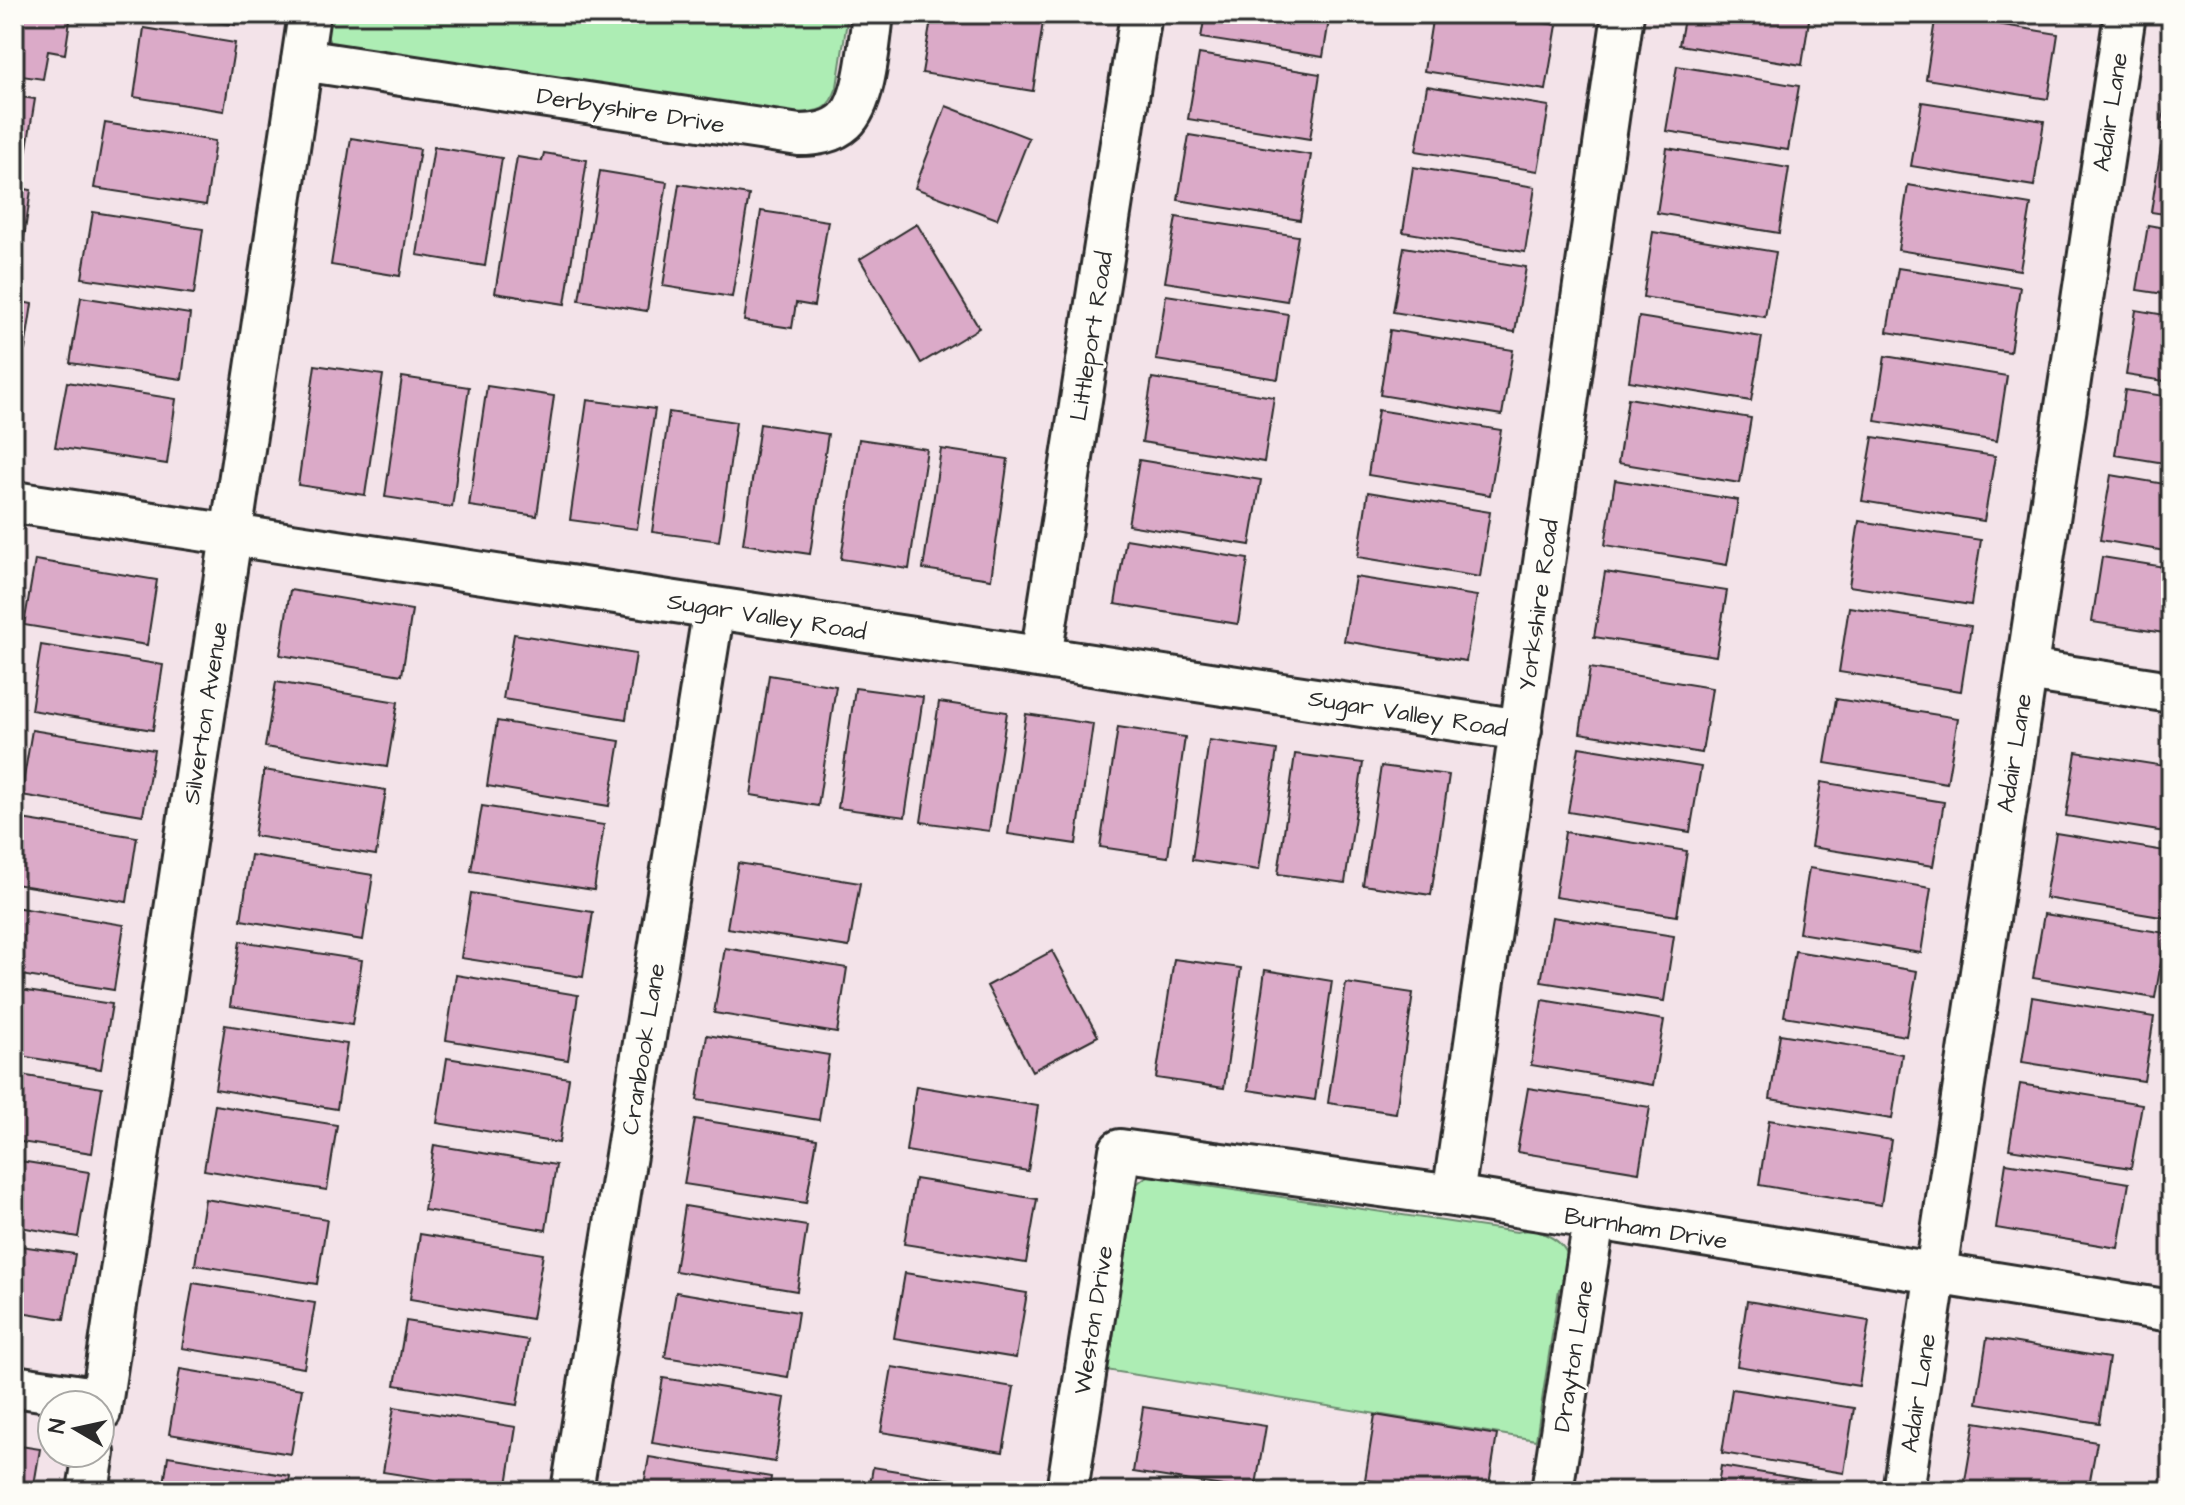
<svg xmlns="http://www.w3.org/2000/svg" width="2185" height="1505" font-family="'Architects Daughter',sans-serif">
<rect width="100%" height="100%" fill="#f3e3e9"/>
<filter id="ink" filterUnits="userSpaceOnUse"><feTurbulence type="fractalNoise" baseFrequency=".0125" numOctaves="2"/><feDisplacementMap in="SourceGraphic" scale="16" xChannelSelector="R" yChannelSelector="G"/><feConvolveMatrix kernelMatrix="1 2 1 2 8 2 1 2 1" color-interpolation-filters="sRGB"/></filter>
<g filter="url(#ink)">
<path fill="#adedb4" stroke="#6c8c70" stroke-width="2" d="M325,14H848L837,87C829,111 819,112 795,113L337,54C328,41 323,30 325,14Z
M1157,1173L1182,1178L1186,1183L1517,1232C1536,1226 1564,1239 1569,1259C1570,1266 1567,1277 1566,1285L1559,1289L1536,1440L1106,1370L1130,1224L1126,1219C1131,1196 1131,1179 1157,1173Z"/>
<path fill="#dbaac8" stroke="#2b2b2b" stroke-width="2" d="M14,14H71L65,54L48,51L43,79L14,75Z
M167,14H237L235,25Z
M932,14H991L1043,22L1033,91L922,73Z
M1205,14H1330L1323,57L1201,38Z
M1433,14H1485L1557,25L1546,90L1424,71Z
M1685,14H1810L1802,65L1679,45Z
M1936,14L2058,34L2048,99L1926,79Z
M144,28L235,43L224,111L134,97Z
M1199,54L1320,74L1310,139L1188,119Z
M1677,66L1799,86L1788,150L1666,131Z
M2171,67V130L2161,129Z
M1427,86L1549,106L1538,171L1416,151Z
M14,96L35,99L24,166L14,164Z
M1922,102L2044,121L2034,186L1911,166Z
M946,106L1029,138L997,219L915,188Z
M105,123L215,141L206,205L94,188Z
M1189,135L1311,155L1300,220L1178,200Z
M351,138L420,149L400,276L331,265Z
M434,147L502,158L485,266L417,255Z
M2161,147L2171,148V215L2151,212Z
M1667,148L1789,168L1779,233L1657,213Z
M544,153L587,160L565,304L495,293L517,157L542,161Z
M1413,167L1535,187L1525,252L1403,232Z
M600,171L667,182L647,311L579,300Z
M679,184L749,195L732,297L663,286Z
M1908,185L2031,205L2020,270L1898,250Z
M14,187L31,190L21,258L14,257Z
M761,211L828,221L814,306L796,303L792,328L744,321Z
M93,212L203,229L194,294L82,278Z
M1176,217L1298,236L1287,301L1165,282Z
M917,224L979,328L921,363L860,259Z
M2148,225L2171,229V295L2137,290Z
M1653,232L1776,252L1765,317L1643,297Z
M1404,247L1526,267L1515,332L1393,312Z
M1898,268L2020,287L2010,352L1887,332Z
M14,276L21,277L17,301L32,304L25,350L14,349Z
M1166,295L1288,314L1278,379L1156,360Z
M81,297L190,314L182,379L70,363Z
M2136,310L2171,316V382L2126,375Z
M1639,317L1762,337L1751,401L1629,381Z
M1390,330L1513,350L1502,415L1380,395Z
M1885,356L2007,376L1997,441L1875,421Z
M315,365L383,375L365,495L298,485Z
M402,377L469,387L452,507L385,497Z
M1152,378L1274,397L1264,462L1142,442Z
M67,382L176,399L167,464L55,447Z
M487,386L554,396L537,516L469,506Z
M2125,390L2171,397V464L2115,455Z
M1628,398L1751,418L1740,483L1618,463Z
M587,400L655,409L637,529L570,520Z
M1378,410L1501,430L1490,495L1368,475Z
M669,412L736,422L719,541L652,532Z
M760,424L828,434L810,554L743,544Z
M1873,437L1995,456L1984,521L1862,501Z
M859,439L927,449L909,569L841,559Z
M941,449L1008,459L991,579L923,569Z
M1139,460L1261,480L1250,545L1128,525Z
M2111,475L2171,485V552L2100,540Z
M1615,480L1738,500L1727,565L1605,545Z
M1368,492L1490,512L1480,577L1358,557Z
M1859,521L1981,540L1971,605L1849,586Z
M1126,539L1248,559L1238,624L1115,604Z
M2102,557L2171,568V634L2092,622Z
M35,560L157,580L147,645L24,625Z
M1605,572L1727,591L1716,656L1594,637Z
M1355,577L1477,596L1466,661L1344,641Z
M290,590L412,610L402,675L280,655Z
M1849,607L1971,626L1961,691L1839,672Z
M514,634L636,654L626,719L503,699Z
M41,645L163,665L153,730L31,710Z
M1590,668L1712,688L1702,753L1580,733Z
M769,675L836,686L818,806L751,795Z
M276,682L398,702L387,767L265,747Z
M855,688L923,697L905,817L838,808Z
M1836,699L1958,718L1947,783L1825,763Z
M939,702L1007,712L989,831L921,822Z
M1026,714L1093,724L1076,844L1008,834Z
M497,721L620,741L609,806L487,786Z
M1118,727L1185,737L1168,857L1100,847Z
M32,730L154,750L143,815L21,795Z
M1209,740L1277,750L1259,870L1192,860Z
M1579,747L1701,767L1690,832L1568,812Z
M2076,752L2171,767V833L2066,816Z
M1295,754L1363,763L1345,883L1278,874Z
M1381,766L1449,775L1431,895L1363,885Z
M264,770L386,790L376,855L254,836Z
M1821,782L1944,802L1933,866L1811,847Z
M482,806L604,825L594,890L471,871Z
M15,818L137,837L127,902L14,884Z
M1565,832L1687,851L1677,916L1555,897Z
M2056,833L2171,852V896L2167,918L2045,898Z
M251,855L373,875L363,940L241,920Z
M738,863L860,883L849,947L727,928Z
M1809,868L1931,888L1921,953L1799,933Z
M471,893L593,912L583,977L461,958Z
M14,907L124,925L114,990L14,974Z
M2044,914L2166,933L2155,998L2033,978Z
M1552,917L1674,936L1664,1001L1541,982Z
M240,941L362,960L352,1025L230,1006Z
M725,948L847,968L837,1033L714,1013Z
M1052,951L1098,1036L1032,1071L987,986Z
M1795,951L1917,971L1906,1036L1784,1016Z
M1174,959L1241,968L1224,1088L1156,1078Z
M1265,970L1332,981L1315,1100L1248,1090Z
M456,975L578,995L568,1060L446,1040Z
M1346,983L1413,993L1396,1113L1328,1103Z
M14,989L112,1004L101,1069L14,1055Z
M2032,997L2154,1017L2144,1081L2022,1062Z
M1542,1000L1664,1020L1653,1085L1531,1065Z
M225,1025L347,1044L337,1109L215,1089Z
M1780,1034L1902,1054L1892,1119L1770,1099Z
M707,1035L829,1055L819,1120L697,1100Z
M447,1058L569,1078L559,1143L437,1123Z
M14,1074L102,1088L92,1153L14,1141Z
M2020,1084L2142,1104L2131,1168L2009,1149Z
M916,1086L1038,1106L1028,1171L906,1151Z
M1528,1088L1650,1107L1639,1172L1517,1152Z
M215,1105L337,1125L327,1190L204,1170Z
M695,1119L817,1139L806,1203L684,1184Z
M1769,1120L1891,1140L1881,1205L1759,1185Z
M434,1145L556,1165L546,1230L424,1210Z
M14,1160L89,1172L78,1237L14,1226Z
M2006,1163L2129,1183L2118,1248L1996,1228Z
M915,1179L1037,1199L1026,1263L904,1244Z
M205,1199L327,1219L317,1284L195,1265Z
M685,1206L807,1226L797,1291L675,1271Z
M420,1234L543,1254L532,1319L410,1299Z
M14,1245L75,1254L64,1319L14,1311Z
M905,1273L1027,1293L1016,1358L894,1338Z
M193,1283L315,1303L304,1368L182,1348Z
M676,1292L798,1312L788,1377L665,1357Z
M1747,1301L1869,1321L1859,1386L1737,1366Z
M406,1321L528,1340L517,1405L395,1385Z
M1987,1338L2109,1358L2099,1423L1977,1403Z
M892,1367L1014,1387L1003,1452L881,1432Z
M180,1369L302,1389L291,1454L169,1434Z
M663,1378L785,1398L775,1462L652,1443Z
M1732,1389L1854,1408L1844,1473L1722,1453Z
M394,1407L516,1427L506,1491L383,1472Z
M1143,1407L1266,1426L1255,1491L1133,1472Z
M1375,1415L1497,1435L1488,1491H1434L1365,1480Z
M1975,1422L2097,1442L2088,1491H1991L1964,1487Z
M14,1445L40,1449L33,1491H14Z
M168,1456L290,1476L288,1491H163Z
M649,1457L771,1477L769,1491H643Z
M1721,1466L1843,1486V1491H1717Z
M873,1467L995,1487L994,1491H869Z"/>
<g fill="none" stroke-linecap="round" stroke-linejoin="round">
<defs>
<path id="minor" d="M302,60L799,135C815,135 832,133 845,121C866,101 869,43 873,14
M14,502L1521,730
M1041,657L1141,14
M2027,670L2171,692
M1453,1196L1623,14
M14,1386L102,1399
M100,1412L309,14
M88,1491L94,1453
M572,1491L714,608
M1067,1491L1120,1150L1453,1196L2171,1311
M1552,1491L1594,1220
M1903,1491L2125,14"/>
</defs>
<use href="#minor" stroke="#2b2b2b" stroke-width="46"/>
<use href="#minor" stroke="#fdfcf7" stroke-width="40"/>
</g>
</g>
<g text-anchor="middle" stroke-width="6" stroke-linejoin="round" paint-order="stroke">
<g font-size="24" fill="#2b2b2b" stroke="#fdfcf7">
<text transform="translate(631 110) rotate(9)" y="8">Derbyshire Drive</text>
<text transform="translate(2110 112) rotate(-81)" y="8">Adair Lane</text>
<text transform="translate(1091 336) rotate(-81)" y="8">Littleport Road</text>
<text transform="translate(1538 605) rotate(-82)" y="8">Yorkshire Road</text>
<text transform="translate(767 616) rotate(9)" y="8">Sugar Valley Road</text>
<text transform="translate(205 713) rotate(-81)" y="8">Silverton Avenue</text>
<text transform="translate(1408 713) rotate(9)" y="8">Sugar Valley Road</text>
<text transform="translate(2014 753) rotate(-81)" y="8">Adair Lane</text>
<text transform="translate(643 1049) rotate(-81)" y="8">Cranbook Lane</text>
<text transform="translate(1646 1228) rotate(9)" y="8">Burnham Drive</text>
<text transform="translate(1093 1320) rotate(-81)" y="8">Weston Drive</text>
<text transform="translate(1573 1356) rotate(-81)" y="8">Drayton Lane</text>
<text transform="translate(1918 1393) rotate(-81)" y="8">Adair Lane</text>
</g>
</g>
<rect width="2185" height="1505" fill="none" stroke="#fdfcf7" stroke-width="48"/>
<rect x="24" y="24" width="2137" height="1457" fill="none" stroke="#2b2b2b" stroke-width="3" filter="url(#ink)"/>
<g transform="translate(76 1429) rotate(279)"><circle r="38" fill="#fdfcf7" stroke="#a9a8a5" stroke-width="2"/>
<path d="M0-6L14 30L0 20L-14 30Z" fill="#2b2b2b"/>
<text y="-12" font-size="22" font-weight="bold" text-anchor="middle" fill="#2b2b2b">N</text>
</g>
</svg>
